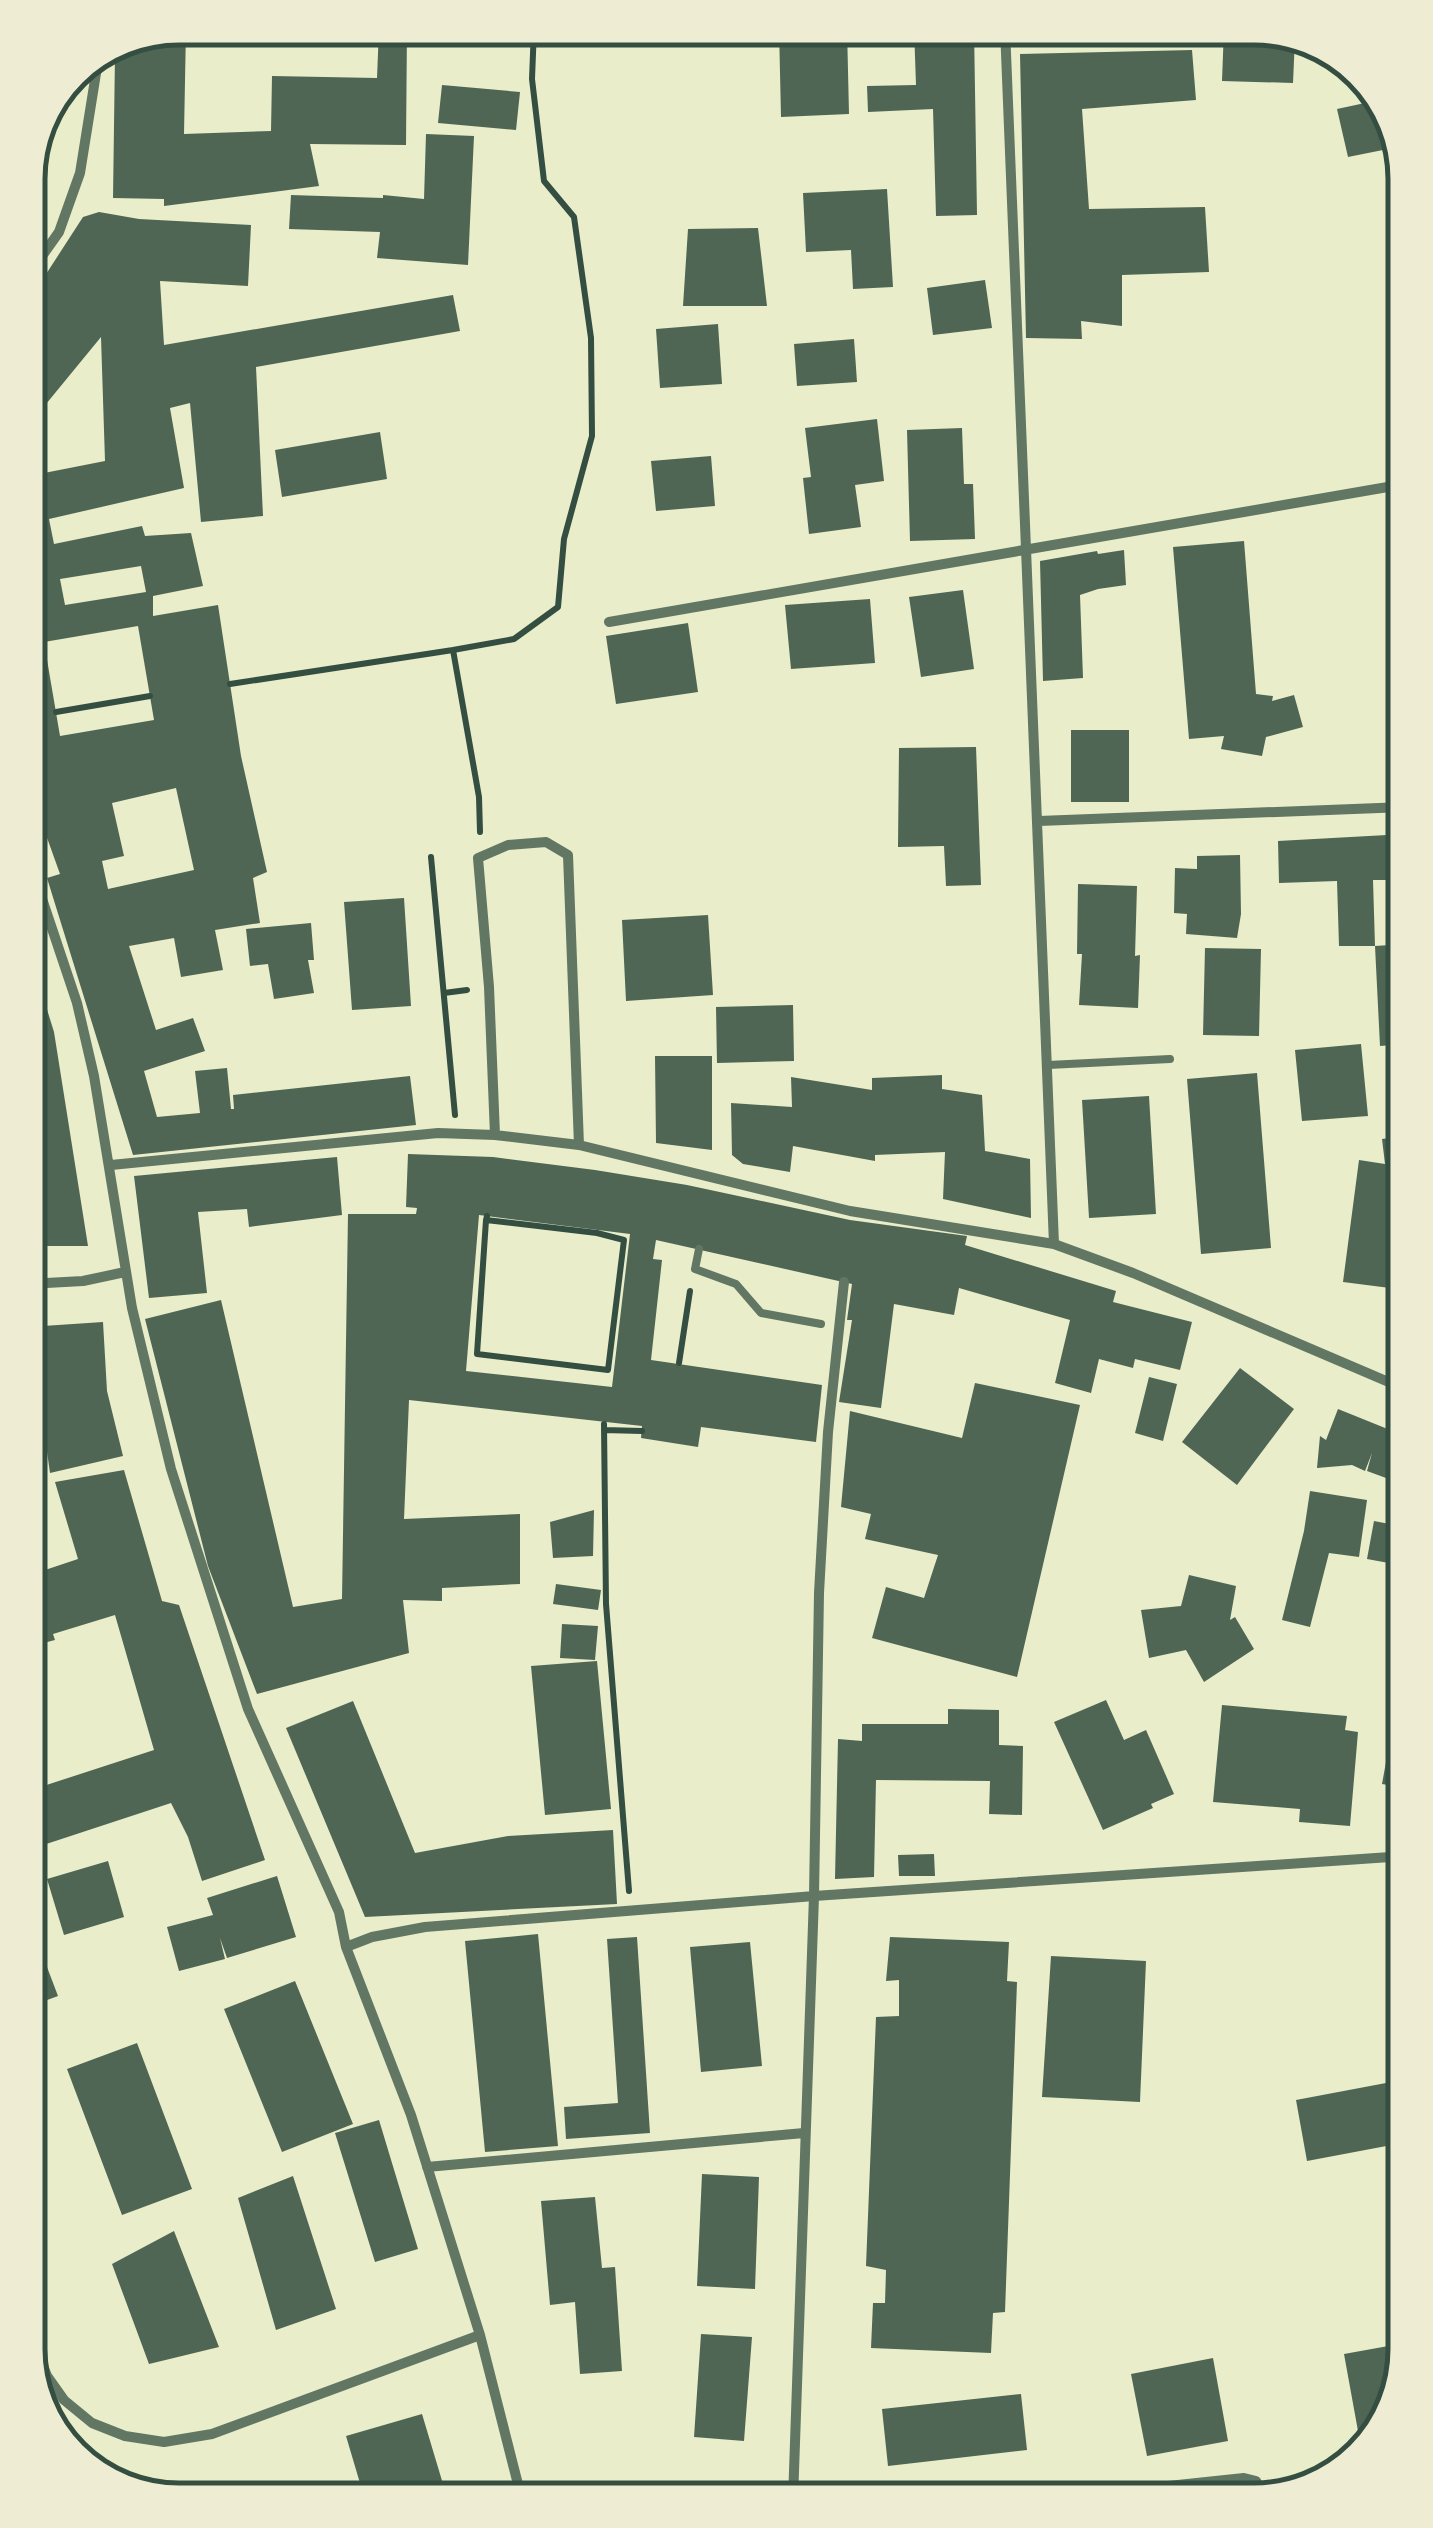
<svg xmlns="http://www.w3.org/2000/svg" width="1433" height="2528" font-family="Jost,sans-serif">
<rect width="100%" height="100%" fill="#e9edc9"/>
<path fill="#4f6655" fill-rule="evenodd" d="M179,27L186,28L184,134L271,131L272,76L377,78L379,28H407L406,145L310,144L319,186L164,206V199L113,198L115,54Z
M275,28H358L357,45L275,44Z
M779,28H847L849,114L781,117Z
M914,28H974L977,215L936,216L933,109L868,112L867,86L916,85Z
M1224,28H1264L1295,38L1293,83L1222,81Z
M1192,50L1196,100L1082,109L1089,209L1205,207L1209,272L1122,275V326L1081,321L1082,339L1026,338L1020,54Z
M442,85L520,92L516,130L438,123Z
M1379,100L1390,113L1398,147L1348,157L1337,109Z
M426,134L474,136L468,265L377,258L380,232L289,229L291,195L383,198V195L424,199Z
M887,189L893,287L853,289L851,250L806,252L803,193Z
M99,212L139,219L251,225L248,286L160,281L164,345L453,295L460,331L256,367L263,516L201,522L190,403L170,408L184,488L49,519L54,544L142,526L145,536L191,533L203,586L153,596V616L218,605L241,756L267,872L253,878L260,923L215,930L223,970L181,977L174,938L129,946L156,1030L193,1018L205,1051L144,1071L157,1117L200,1113L195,1071L227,1068L231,1109H234L233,1095L410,1076L416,1125L133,1155L47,878L60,874L31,793L28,794V434L39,474L105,461L101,337L28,426V302L83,217ZM141,566L146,592L65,605L60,579ZM138,626L154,720L60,736L44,642ZM176,788L194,870L108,889L102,861L124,856L112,803Z
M758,228L767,306H683L688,229Z
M985,280L992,328L933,335L927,288Z
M718,324L722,384L660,388L656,329Z
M854,339L857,382L797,386L794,344Z
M877,419L884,481L855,485L861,527L809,534L803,478L811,477L805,428Z
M962,428L964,484H973L975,539L910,541L907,430Z
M380,432L387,479L282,497L275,450Z
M711,456L715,506L656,511L651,461Z
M1244,541L1256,694L1273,696L1272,701L1294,695L1303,727L1266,737L1262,756L1221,749L1224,736L1189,739L1173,547Z
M1124,550L1126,585L1098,589L1080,595L1083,678L1043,681L1040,561L1097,551L1098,554Z
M963,590L974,669L921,677L909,597Z
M870,599L875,663L791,669L785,605Z
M688,623L698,692L616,704L606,636Z
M1071,730H1129V802H1071Z
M976,747L981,885L946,886L944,846L898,847L899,748Z
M1405,834V880H1373L1375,946H1339L1337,881L1279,883L1278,841Z
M1240,855L1241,914L1237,938L1186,934L1187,914L1174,913L1175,868L1197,869V856Z
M1078,884L1137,886L1135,956L1140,955L1138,1008L1079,1005L1082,954H1077Z
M404,898L411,1006L352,1010L344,902Z
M708,915L713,995L626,1001L622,920Z
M311,923L314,960H308L314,993L274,999L268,964L250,966L246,929Z
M1405,944V1044L1380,1046L1375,946Z
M28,948L54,1032L88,1246H37L33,1195L28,1196Z
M1205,948L1261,949L1259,1036L1203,1035Z
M793,1005L794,1061L717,1063L716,1007Z
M1361,1044L1368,1116L1302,1121L1295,1050Z
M655,1056H712V1150L656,1143Z
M1257,1073L1271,1248L1201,1254L1187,1079Z
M942,1075V1089L982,1095L985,1151L1030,1159L1031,1218L943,1199L945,1152L875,1155V1161L793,1146L790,1172L743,1164L732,1155L731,1103L792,1107L791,1077L872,1090V1078Z
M1149,1096L1156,1214L1089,1218L1082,1100Z
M1405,1136V1182L1400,1215L1405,1216V1274L1392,1273L1390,1288L1343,1282L1359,1160L1385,1164L1382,1139Z
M408,1154L493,1157L595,1170L687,1185L850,1220L967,1236L965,1245L1116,1291L1113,1302L1192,1322L1180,1370L1135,1359L1133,1368L1099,1359L1091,1393L1055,1383L1070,1320L959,1288L954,1315L894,1304L881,1408L839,1402L852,1320H847L852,1284L656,1240L653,1259L662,1260L651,1360L822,1385L816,1442L701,1427L698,1447L641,1438L642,1426L409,1400L404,1519L520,1514V1584L442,1588V1601L403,1600L409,1653L257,1694L208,1566L145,1319L221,1300L293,1607L342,1599L348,1214H416L417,1208L406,1207ZM479,1215L630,1234L612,1387L466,1371Z
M337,1157L342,1215L249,1227L247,1209L198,1212L207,1293L149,1298L134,1176Z
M103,1322L107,1391L123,1456L50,1473L39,1395L28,1396V1327Z
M1240,1368L1294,1409L1237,1485L1182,1442Z
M1149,1377L1177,1384L1163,1441L1135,1433Z
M975,1383L1080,1405L1017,1677L872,1638L886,1587L924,1598L938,1555L865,1539L871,1514L841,1507L850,1411L962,1438Z
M1338,1409L1405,1436V1485L1367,1471L1372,1453L1365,1471L1352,1465L1317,1468L1320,1436L1326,1440Z
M124,1470L162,1601L179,1605L265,1860L202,1881L188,1837L171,1803L28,1850V1791L154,1750L115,1615L53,1634L55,1640L28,1647V1598L40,1595L33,1574L78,1559L55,1482Z
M1310,1491L1367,1500L1359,1557L1329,1553L1310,1627L1282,1620L1304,1531Z
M594,1510L593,1556L553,1558L550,1522Z
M1374,1521L1405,1527V1566L1367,1559Z
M1189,1575L1236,1586L1230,1620L1235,1617L1254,1649L1204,1682L1186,1650L1149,1658L1141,1610L1181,1606Z
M556,1584L601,1590L598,1610L553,1604Z
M562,1624L598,1626L595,1660L560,1658Z
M597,1661L611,1809L545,1815L531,1666Z
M1394,1671L1405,1673V1718L1386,1714Z
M1106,1700L1124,1740L1146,1730L1174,1794L1151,1804L1153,1808L1103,1830L1054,1722Z
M353,1701L415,1853L508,1836L613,1830L617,1904L365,1917L286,1728Z
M1222,1705L1347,1716L1345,1730L1358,1732L1350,1826L1299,1822L1300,1809L1213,1802Z
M948,1709L999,1710V1745L1023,1746L1022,1815L989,1814L990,1781L876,1780L874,1877L835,1879L838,1739L862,1741V1724H948Z
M1392,1729L1405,1731V1788L1382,1784Z
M28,1736L40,1777L28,1781Z
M934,1854L935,1876H899L898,1855Z
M108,1861L124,1917L64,1935L47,1879Z
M277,1876L296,1937L227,1958L220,1938L225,1959L179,1971L167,1927L213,1915L207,1898Z
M538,1934L558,2146L485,2152L465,1941Z
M637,1937L650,2133L566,2139L564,2107L618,2103L607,1939Z
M890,1937L1009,1942L1007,1981L1017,1982L1005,2312L993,2313L991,2353L871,2348L873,2303H885L886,2270L866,2266L876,2017L899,2016V1980L886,1981Z
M36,1938L58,1996L28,2007V1941Z
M750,1942L762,2066L701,2072L690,1947Z
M1051,1956L1146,1961L1140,2102L1042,2097Z
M295,1981L353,2124L282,2152L224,2009Z
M137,2043L192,2189L122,2215L67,2069Z
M1386,2083L1397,2144L1307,2161L1296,2100Z
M379,2120L418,2249L375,2262L335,2133Z
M702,2174L759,2177L755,2289L697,2286Z
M293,2176L336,2309L276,2330L238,2198Z
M595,2197L602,2268L615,2267L622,2371L580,2374L575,2302L550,2305L541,2201Z
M174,2231L219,2347L149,2364L112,2264Z
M701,2334L752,2337L744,2441L694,2437Z
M1405,2343L1380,2433L1373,2439L1360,2442L1344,2354Z
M1213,2358L1228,2441L1147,2456L1131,2374Z
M1021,2394L1027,2450L888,2466L882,2409Z
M422,2414L443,2484L385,2500H365L346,2436Z
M698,2490L753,2492V2500H698Z"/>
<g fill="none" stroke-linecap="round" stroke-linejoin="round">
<path stroke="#344e41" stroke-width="6" d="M453,650L514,639L558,607L564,539L592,436L591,338L574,217L544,181L532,79L534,28
M230,684L453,650L479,797L480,832
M56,712L150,696
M431,857L455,1115
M444,993L467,990
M486,1220L597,1233L624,1240L608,1370L477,1354L486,1220L487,1216
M679,1363L690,1291
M604,1424L606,1604L629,1891
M604,1430L642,1431"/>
<path stroke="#617663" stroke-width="8" d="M1048,1065L1170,1059
M699,1249L695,1269L736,1284L761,1313L821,1324"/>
<path stroke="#617663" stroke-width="10" d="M1005,28L1054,1244
M28,276L59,232L80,173L98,61
M609,622L1405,484
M1039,821L1405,807
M28,857L77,1003L94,1076L132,1308L171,1469L248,1709L339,1912L346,1947L411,2115L480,2335L522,2500
M495,1135L489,987L478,858L508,845L546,842L568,855L579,1145
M111,1165L438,1133L495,1135L579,1145L850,1211L1054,1244L1133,1273L1405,1389
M28,1284L83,1281L125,1272
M346,1947L372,1937L425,1927L814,1896L1405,1856
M427,2167L804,2133
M28,2327L47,2376L64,2400L92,2423L125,2436L164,2442L212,2434L480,2335
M793,2500L814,1896L819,1593L828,1432L844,1282
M1036,2500L1244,2478L1256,2481L1264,2498"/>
</g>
<path d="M0 0H1433V2528H0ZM179 45H1254A134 134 0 0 1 1388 179V2349A134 134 0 0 1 1254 2483H179A134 134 0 0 1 45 2349V179A134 134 0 0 1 179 45Z" fill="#eeecd3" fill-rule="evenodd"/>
<path fill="none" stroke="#344e41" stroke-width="5" d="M179 45H1254A134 134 0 0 1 1388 179V2349A134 134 0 0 1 1254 2483H179A134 134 0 0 1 45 2349V179A134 134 0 0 1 179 45Z"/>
</svg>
